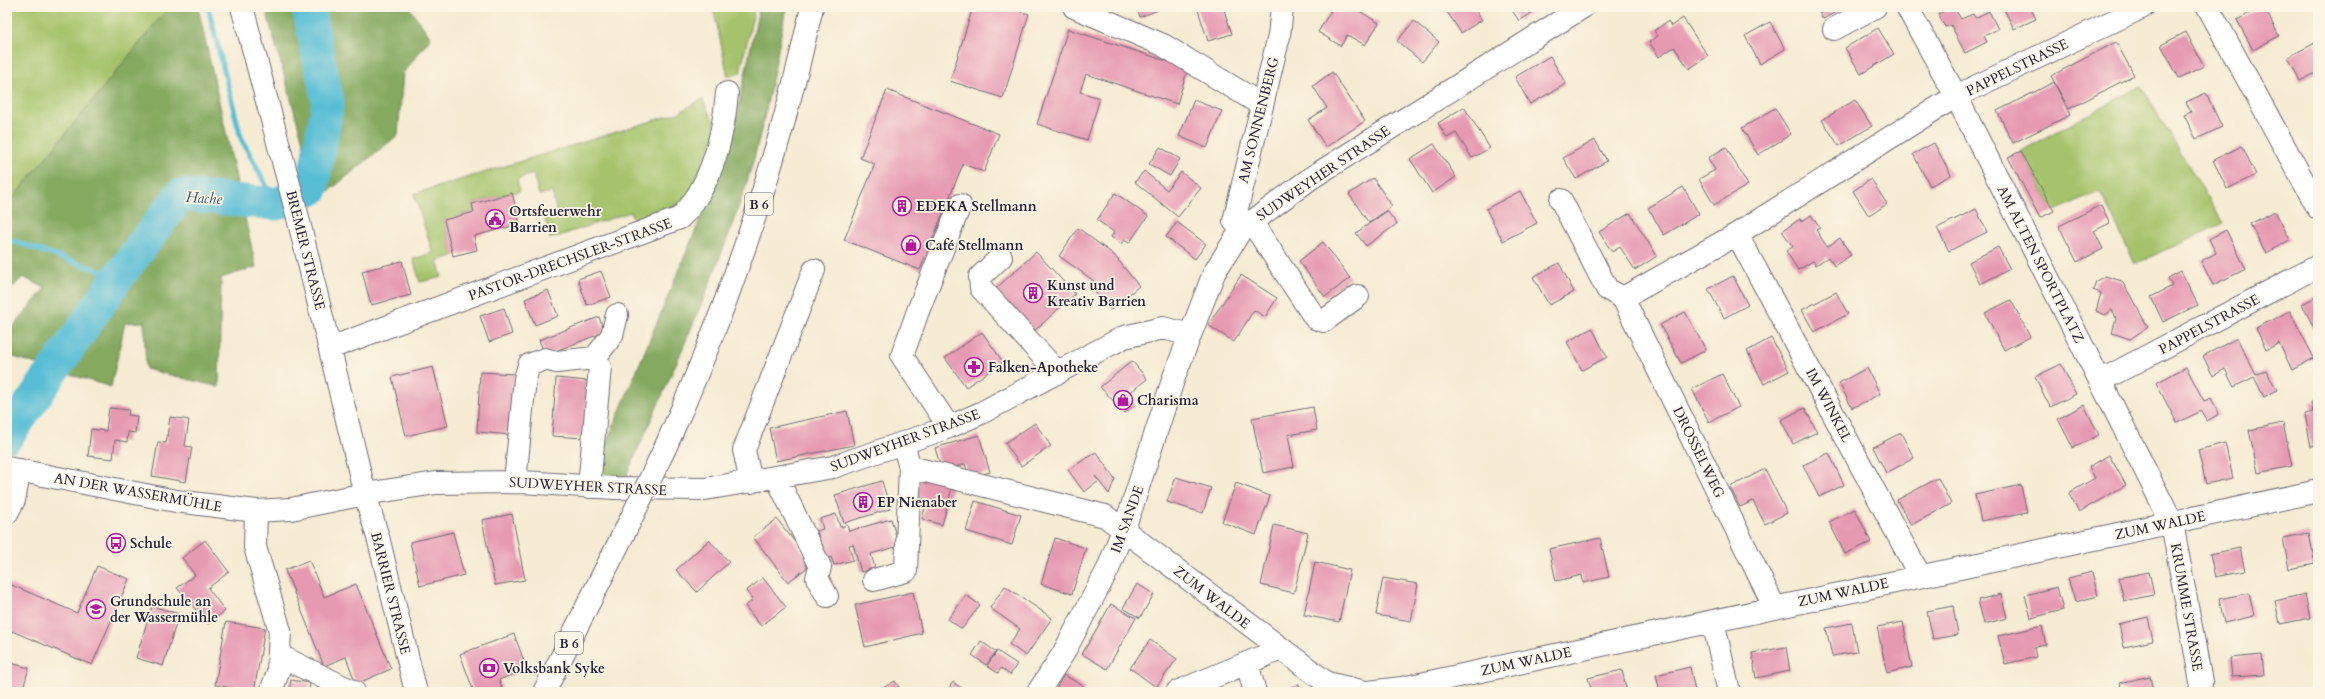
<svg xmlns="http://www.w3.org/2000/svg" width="2325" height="699" font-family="Cardo,serif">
<rect width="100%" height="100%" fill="#fcf5e5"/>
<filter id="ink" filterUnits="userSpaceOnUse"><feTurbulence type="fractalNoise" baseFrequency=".025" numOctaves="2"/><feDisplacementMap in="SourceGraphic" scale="8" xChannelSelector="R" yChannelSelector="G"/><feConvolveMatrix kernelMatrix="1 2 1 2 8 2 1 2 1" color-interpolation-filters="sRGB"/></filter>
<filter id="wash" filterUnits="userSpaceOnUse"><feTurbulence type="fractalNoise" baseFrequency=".012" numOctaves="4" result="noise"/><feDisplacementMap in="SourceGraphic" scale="16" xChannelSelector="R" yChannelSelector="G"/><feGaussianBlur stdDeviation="0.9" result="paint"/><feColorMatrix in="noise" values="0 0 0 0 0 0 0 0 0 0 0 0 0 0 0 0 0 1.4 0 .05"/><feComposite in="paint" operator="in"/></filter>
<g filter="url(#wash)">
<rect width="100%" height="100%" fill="#f6ebd3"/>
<path fill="#a5c36b" stroke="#647253" d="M7,7H169L7,205Z
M713,7H755L740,73L728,77Z
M2141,86L2223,223L2135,264L2100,192L2054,211L2021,151Z
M702,99L715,124L714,138L683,209L637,229L630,212L550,239L545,218L557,214L552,192L539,195L533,174L517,179L520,191L472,204L474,212L444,220L453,256L437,261L442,277L420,282L413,259L433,253L414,194L678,113Z"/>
<path fill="#84a95f" stroke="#53664d" d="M169,7H198L256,267L221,278L219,387L146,369L144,322L125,323L111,387L7,355V334L45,288L23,277L7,293V205Z
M265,7H409L431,38L403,73L398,135L319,199Z
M759,7H786C776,62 765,122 749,176C716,278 670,378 626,476L617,483L603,473L598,463L699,222L716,175L735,123Z"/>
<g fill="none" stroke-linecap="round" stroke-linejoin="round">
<path stroke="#58bed6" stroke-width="5.5" d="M208,7L241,138L276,204
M7,239L118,277"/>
<path stroke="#58bed6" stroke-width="33" d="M7,437L118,277L180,195L276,204L312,189L328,102L308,7"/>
</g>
<g id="blocks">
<path fill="#e69ab2" d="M973,7H1005L1029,14L1003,98L950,81Z
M1136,7H1161V9L1140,17Z
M1197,7H1223L1232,34L1208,41Z
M1333,7H1353L1379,23L1365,45L1347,35L1341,46L1318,32Z
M1444,7H1473L1482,20L1461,33Z
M1510,7H1541L1519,21Z
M1817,7H1845L1823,19Z
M1954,7L1961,19L1973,14L1975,18L1989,11L1998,29L1984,36L1987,42L1965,53L1951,25L1945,27L1938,14Z
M2003,7H2030L2036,19L2014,29Z
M2261,7H2264L2279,36L2253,50L2237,20Z
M1683,18L1708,56L1689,69L1674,47L1659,57L1649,42L1658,36L1654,31L1668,21L1671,26Z
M1414,21L1439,42L1422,62L1397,41Z
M1770,22L1785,49L1760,64L1745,36Z
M1878,28L1894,54L1861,74L1845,48Z
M1068,29L1188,68L1177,104L1086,74L1080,92L1100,98L1087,140L1037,124Z
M2186,32L2204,66L2179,78L2161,45Z
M2116,42L2134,75L2069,109L2051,76Z
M2315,43L2318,49V72L2300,81L2288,57Z
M1550,56L1566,84L1530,104L1515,77Z
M1332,72L1365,121L1326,147L1308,120L1327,108L1313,86Z
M2054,82L2070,115L2013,143L1997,111Z
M887,90L999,134L984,172L963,164L920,270L844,240L875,164L860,158Z
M2206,93L2222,127L2196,139L2184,115L2191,112L2186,102Z
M1194,100L1222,111L1207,148L1179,136Z
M1855,100L1872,126L1839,146L1822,120Z
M1464,107L1490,148L1472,158L1456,133L1447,138L1438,123Z
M1775,108L1791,134L1758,155L1742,128Z
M1595,140L1607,161L1576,179L1563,158Z
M1934,143L1951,175L1930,186L1913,154Z
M1434,144L1456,177L1432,193L1410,159Z
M2242,146L2256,175L2227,189L2213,160Z
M1160,147L1180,159L1170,176L1149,164Z
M1726,147L1748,185L1714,205L1699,179L1715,170L1708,158Z
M2021,151L2054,211L2040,218L2008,157Z
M1144,171L1167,190L1181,172L1201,188L1178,217L1135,182Z
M1373,178L1392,206L1369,223L1349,194Z
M1871,179L1887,204L1869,216L1853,191Z
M1683,187L1699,214L1664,235L1648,208Z
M1520,191L1537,223L1503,241L1486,209Z
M512,193L520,224L474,236L477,250L453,256L444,220L474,212L472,204Z
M1115,193L1148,216L1129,243L1124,240L1121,244L1111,237L1114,232L1097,220Z
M2101,205L2110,223L2094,231L2103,249L2077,262L2059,226Z
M1976,209L1987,232L1949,251L1937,228Z
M1387,211L1397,224L1366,246L1356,233Z
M2275,211L2290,240L2266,253L2250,224Z
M1630,213L1657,256L1635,270L1620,247L1612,252L1599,232Z
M1811,215L1820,228L1816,230L1827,247L1840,238L1851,255L1834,266L1828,257L1816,265L1813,261L1798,270L1786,251L1793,247L1782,231L1800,219L1801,222Z
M1177,222L1206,244L1195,259L1166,237Z
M1078,228L1114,255L1139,286L1111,310L1088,284L1094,281L1059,256Z
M2226,230L2246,269L2213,285L2201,261L2216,253L2209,239Z
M1323,242L1350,278L1325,297L1299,261Z
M1998,247L2010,269L1980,284L1969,262Z
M1036,252L1075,294L1031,334L992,292Z
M402,261L411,295L371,305L362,271Z
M1559,263L1574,292L1549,305L1533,277Z
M601,271L611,297L587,305L578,279Z
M2181,271L2198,305L2163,322L2151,297L2172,286L2168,278Z
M1241,275L1277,298L1265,317L1254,310L1234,342L1208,325Z
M1733,276L1748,305L1724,318L1708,289Z
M2105,276L2122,281L2148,327L2130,339L2112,333L2116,319L2112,310L2105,315L2096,311L2101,293L2093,290L2096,281Z
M548,290L558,316L535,325L525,299Z
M1836,292L1848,314L1814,332L1802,310Z
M2318,296V336L2302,304Z
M2011,300L2030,337L2004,350L1985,313Z
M504,308L512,334L489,342L480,316Z
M2290,311L2314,358L2292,370L2279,343L2266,350L2256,328Z
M1685,312L1706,350L1681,363L1660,325Z
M599,317L605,332L545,355L539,340Z
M1592,328L1607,357L1582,370L1567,342Z
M982,332L1003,362L966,387L945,358Z
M1771,338L1789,371L1764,384L1747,351Z
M2237,338L2256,375L2266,370L2277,390L2264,397L2254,377L2234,387L2225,369L2213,376L2203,356Z
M1132,361L1147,379L1127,395L1135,405L1125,413L1100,387Z
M2061,364L2076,394L2050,407L2035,377Z
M433,367L448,426L406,436L392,377Z
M2186,367L2204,401L2211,398L2219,414L2207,421L2201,411L2177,423L2156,383Z
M1867,368L1880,394L1852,408L1839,383Z
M480,372L515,374L511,435L477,432Z
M1722,374L1739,407L1709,422L1692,389Z
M556,378L588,381L584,438L552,436Z
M2318,401V446L2311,447L2305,414L2313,412L2311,402Z
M2084,405L2099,435L2073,448L2058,419Z
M1313,407L1317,430L1288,435L1294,467L1263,473L1252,418Z
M109,408L129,410L128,415L137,416L135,433L128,432L127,442L115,440L113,459L88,456L91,429L106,431Z
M1805,408L1817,432L1793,444L1781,420Z
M847,411L854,445L776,461L769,428Z
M170,417L189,420L185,446L192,447L186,482L152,476L158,442L166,443Z
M1035,423L1051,446L1021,466L1005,443Z
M2283,423L2292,466L2258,473L2249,430Z
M1901,433L1914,458L1886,473L1873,447Z
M979,435L990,472L970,478L965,464L942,471L935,448Z
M2225,443L2233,478L2206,484L2198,450Z
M1096,452L1115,479L1109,494L1095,476L1099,481L1084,492L1068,470Z
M1829,453L1844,485L1819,497L1803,465Z
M2109,455L2126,485L2079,512L2069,493L2095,478L2089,467Z
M1765,469L1787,513L1765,524L1753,501L1740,507L1730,487Z
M921,475L953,484L942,525L922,519L927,500L916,496Z
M1176,477L1211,488L1203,513L1167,502Z
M1938,478L1951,504L1911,525L1897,500Z
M882,481L890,509L844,523L835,495Z
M1236,483L1270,496L1256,535L1222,522Z
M2021,485L2027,512L1981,521L1975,495Z
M975,501L1021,515L1012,545L966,531Z
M1855,509L1871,542L1845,554L1829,522Z
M512,514L525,580L495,585L482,520Z
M836,514L840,527L847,525L849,531L891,519L899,546L871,554L875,568L861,572L853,544L849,545L853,560L834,565L831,557L825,559L817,531L823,529L820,519Z
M777,519L812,564L788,582L753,537Z
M1274,525L1308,533L1294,593L1261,585Z
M453,532L464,575L420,586L410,542Z
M2309,533L2315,564L2289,569L2283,538Z
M1055,538L1086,548L1072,594L1041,584Z
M1600,538L1609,577L1583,583L1582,575L1556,581L1549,549Z
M205,540L229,572L208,588L225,611L208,624L177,588L195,575L182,558Z
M709,540L729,562L697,592L676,570Z
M2240,548L2245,571L2215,577L2210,554Z
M309,560L324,597L356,584L391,669L356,684L346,657L324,666L285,570Z
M1315,562L1350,570L1339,622L1304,615Z
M97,566L129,579L92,665L7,629V583L77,613Z
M2092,572L2098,596L2075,602L2068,578Z
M2149,572L2154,595L2124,601L2119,578Z
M763,578L786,607L761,626L745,606L753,600L746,591Z
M1383,578L1418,584L1411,621L1376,615Z
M1137,584L1154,594L1140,618L1123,608Z
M1005,586L1052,618L1026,656L1009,644L1020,629L990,608Z
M2057,587L2063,610L2031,618L2025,595Z
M913,592L922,633L865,647L855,605Z
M2249,593L2254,616L2224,623L2219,599Z
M2001,594L2007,618L1984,624L1978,600Z
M2305,594L2310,618L2280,624L2275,601Z
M966,595L980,605L962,629L948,619Z
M1111,604L1136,618L1107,669L1082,654Z
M152,606L179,614L163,666L136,658Z
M1953,606L1958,635L1933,639L1927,611Z
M2148,617L2153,641L2124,647L2119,624Z
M226,622L265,628L254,692L215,685Z
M1903,622L1912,667L1887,673L1877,627Z
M1852,623L1857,652L1832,656L1826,628Z
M2042,626L2046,645L2034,647L2036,657L2005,664L1998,636Z
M514,634L527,669L499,680L502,688L491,692H474L460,654Z
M1150,640L1177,659L1156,687L1130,668Z
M981,641L996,652L986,665L972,655Z
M1786,647L1790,671L1756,678L1752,653Z
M997,651L1017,664L1010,675L1001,668L998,673L987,666Z
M2262,655L2264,675L2232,677L2230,658Z
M7,662L29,668L22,692H7Z
M1690,667L1695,691L1660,692L1656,675Z
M1622,670L1627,692H1592L1588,678Z
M1064,675L1085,687L1083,692H1054Z
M2150,676L2153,692H2122L2120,683Z
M291,680L310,683L309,692H289Z
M895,681L902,692H876Z
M953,682L966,692H946Z
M1299,685L1301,692H1273V691Z"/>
</g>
</g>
<g filter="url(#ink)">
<use href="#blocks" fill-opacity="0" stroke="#6c6870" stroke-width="1"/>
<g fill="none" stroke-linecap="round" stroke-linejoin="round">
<defs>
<path id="minor" d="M242,7L297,214L365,494L379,541L416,692
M1074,7L1163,45L1262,105
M1907,7L1956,96L2172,523L2201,682L2200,692
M2208,7L2318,208
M1834,29L1875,7
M1561,200L1607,289L1623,298
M1251,221L1315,318L1324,321L1358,296
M1241,230L1234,221L1279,36L1282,7
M1737,234L1920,576
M1001,257L980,277L981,288L1058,373
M1623,298L1737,234L1956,96L2143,7
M1623,298L1774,606
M330,348L680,218C712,186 723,138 727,93
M595,358L612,335L617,315
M2100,381L2318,266
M949,427L902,356L918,311L960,205
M910,467L1105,516L1327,683L1365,692
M7,468L176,501L256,511L291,509L365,494L436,483L522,482L615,488L705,489L833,467L949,427L981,413L1124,337L1163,328L1190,335
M777,478L820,567L817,578L827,596
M515,482L525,379L529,365L545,359L556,362L595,358L600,367L589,487
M751,482L744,450L814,270
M256,511L255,547L280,631L278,672L271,692
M7,513L14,500L20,470
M874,580L906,571L910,467L906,454
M1713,621L1729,692
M280,656L354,692
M1247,663L1255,692
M1038,692L1063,654L1108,569L1131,509L1174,377L1214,273L1241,230L1311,178L1583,7
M1177,692L1281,649
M1368,692L1402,688L2318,491"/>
<path id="major" d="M665,448C729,306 779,159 812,7
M544,692L630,521"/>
</defs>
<use href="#minor" stroke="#6c6870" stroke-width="24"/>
<use href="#major" stroke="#6c6870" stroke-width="24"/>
<use href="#minor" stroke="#fff" stroke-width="22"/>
<use href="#major" stroke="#fff" stroke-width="22"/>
<defs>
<path id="major-bridge" d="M630,521L665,448"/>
</defs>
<use href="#major-bridge" stroke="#6c6870" stroke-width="24" stroke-linecap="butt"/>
<use href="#major-bridge" stroke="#fff" stroke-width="22"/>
</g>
</g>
<defs>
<symbol id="building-ring" viewBox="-11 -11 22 22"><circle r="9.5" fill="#fcf5e5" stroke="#b5179e" stroke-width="1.5"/><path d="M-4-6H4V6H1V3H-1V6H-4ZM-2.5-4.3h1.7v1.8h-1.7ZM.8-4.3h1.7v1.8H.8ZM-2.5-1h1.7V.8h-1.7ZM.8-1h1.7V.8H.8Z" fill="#b5179e"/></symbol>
<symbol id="civic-ring" viewBox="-11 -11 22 22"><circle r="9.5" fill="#fcf5e5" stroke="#b5179e" stroke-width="1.5"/><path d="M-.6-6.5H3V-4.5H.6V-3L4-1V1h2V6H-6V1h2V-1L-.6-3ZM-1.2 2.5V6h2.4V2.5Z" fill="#b5179e"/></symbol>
<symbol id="shop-ring" viewBox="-11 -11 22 22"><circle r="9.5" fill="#fcf5e5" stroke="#b5179e" stroke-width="1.5"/><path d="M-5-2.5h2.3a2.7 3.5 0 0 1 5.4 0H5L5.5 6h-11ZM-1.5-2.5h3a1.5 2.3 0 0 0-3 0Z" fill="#b5179e"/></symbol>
<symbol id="pharmacy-ring" viewBox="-11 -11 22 22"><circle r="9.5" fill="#fcf5e5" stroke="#b5179e" stroke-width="1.5"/><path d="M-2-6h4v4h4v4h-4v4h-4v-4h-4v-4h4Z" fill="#b5179e"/></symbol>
<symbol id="bus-ring" viewBox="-11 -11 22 22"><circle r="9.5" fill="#fcf5e5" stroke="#b5179e" stroke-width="1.5"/><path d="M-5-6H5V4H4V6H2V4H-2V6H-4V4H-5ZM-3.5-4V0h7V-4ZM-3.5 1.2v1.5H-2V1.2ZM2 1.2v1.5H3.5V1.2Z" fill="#b5179e"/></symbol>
<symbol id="school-ring" viewBox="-11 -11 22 22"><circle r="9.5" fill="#fcf5e5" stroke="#b5179e" stroke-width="1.5"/><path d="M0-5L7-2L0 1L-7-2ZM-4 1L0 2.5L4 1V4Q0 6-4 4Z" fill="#b5179e"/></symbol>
<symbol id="bank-ring" viewBox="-11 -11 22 22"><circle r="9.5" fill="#fcf5e5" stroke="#b5179e" stroke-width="1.5"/><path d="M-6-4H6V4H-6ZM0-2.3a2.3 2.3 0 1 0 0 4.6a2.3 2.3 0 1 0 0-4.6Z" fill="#b5179e"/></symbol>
</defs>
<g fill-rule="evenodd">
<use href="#building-ring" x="891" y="195" width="22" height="22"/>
<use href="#civic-ring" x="484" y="208" width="22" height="22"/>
<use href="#shop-ring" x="900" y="234" width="22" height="22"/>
<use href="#building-ring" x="1022" y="282" width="22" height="22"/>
<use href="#pharmacy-ring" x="963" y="356" width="22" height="22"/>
<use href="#shop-ring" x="1112" y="389" width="22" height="22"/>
<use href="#building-ring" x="852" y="491" width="22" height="22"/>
<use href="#bus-ring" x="105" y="532" width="22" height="22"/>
<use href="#school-ring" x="85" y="598" width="22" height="22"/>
<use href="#bank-ring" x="478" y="657" width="22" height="22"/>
</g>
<g text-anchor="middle" stroke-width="3.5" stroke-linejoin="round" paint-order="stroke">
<g fill="#fcf5e5" stroke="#63616e" stroke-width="1">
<rect x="745" y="193" width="28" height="22" rx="3"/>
<rect x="555" y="632" width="28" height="22" rx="3"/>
</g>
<g font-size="13" font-weight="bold" fill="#22223b">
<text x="759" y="209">B 6</text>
<text x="569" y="648">B 6</text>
</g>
<g font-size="14" fill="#22223b" stroke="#fcf5e5">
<text transform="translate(2017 67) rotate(-26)" y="5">PAPPELSTRASSE</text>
<text transform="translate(1258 120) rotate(-76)" y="5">AM SONNENBERG</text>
<text transform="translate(1323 173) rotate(-34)" y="5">SUDWEYHER STRASSE</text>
<text transform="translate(306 250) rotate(76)" y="5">BREMER STRASSE</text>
<text transform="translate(570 259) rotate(-20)" y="5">PASTOR-DRECHSLER-STRASSE</text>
<text transform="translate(2041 264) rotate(63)" y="5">AM ALTEN SPORTPLATZ</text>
<text transform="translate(2209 324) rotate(-28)" y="5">PAPPELSTRASSE</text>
<text transform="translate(1829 405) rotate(62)" y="5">IM WINKEL</text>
<text transform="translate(905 440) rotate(-20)" y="5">SUDWEYHER STRASSE</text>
<text transform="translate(1699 452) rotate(64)" y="5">DROSSELWEG</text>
<text transform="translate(588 486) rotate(3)" y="5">SUDWEYHER STRASSE</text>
<text transform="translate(138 492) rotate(10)" y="5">AN DER WASSERMÜHLE</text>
<text transform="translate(1127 519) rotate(-70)" y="5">IM SANDE</text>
<text transform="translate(2160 525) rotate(-12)" y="5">ZUM WALDE</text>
<text transform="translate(1843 592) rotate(-12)" y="5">ZUM WALDE</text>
<text transform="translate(391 593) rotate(76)" y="5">BARRIER STRASSE</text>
<text transform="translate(1212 597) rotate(38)" y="5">ZUM WALDE</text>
<text transform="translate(2187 607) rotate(80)" y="5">KRUMME STRASSE</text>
<text transform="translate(1526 661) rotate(-12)" y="5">ZUM WALDE</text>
</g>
<g font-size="14" font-weight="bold" fill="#22223b" stroke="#fcf5e5" text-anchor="start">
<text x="916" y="211">EDEKA Stellmann</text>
<text x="509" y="216">Ortsfeuerwehr<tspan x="509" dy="16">Barrien</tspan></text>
<text x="925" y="250">Café Stellmann</text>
<text x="1047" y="290">Kunst und<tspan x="1047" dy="16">Kreativ Barrien</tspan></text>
<text x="988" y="372">Falken-Apotheke</text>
<text x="1137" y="405">Charisma</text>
<text x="877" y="507">EP Nienaber</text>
<text x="130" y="548">Schule</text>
<text x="110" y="606">Grundschule an<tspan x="110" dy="16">der Wassermühle</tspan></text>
<text x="503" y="673">Volksbank Syke</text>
</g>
<g font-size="15" font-style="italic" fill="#355971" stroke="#fcf5e5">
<text transform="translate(204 198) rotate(4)" y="5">Hache</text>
</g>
</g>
<rect width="2325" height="699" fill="none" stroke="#fcf5e5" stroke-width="24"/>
</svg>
